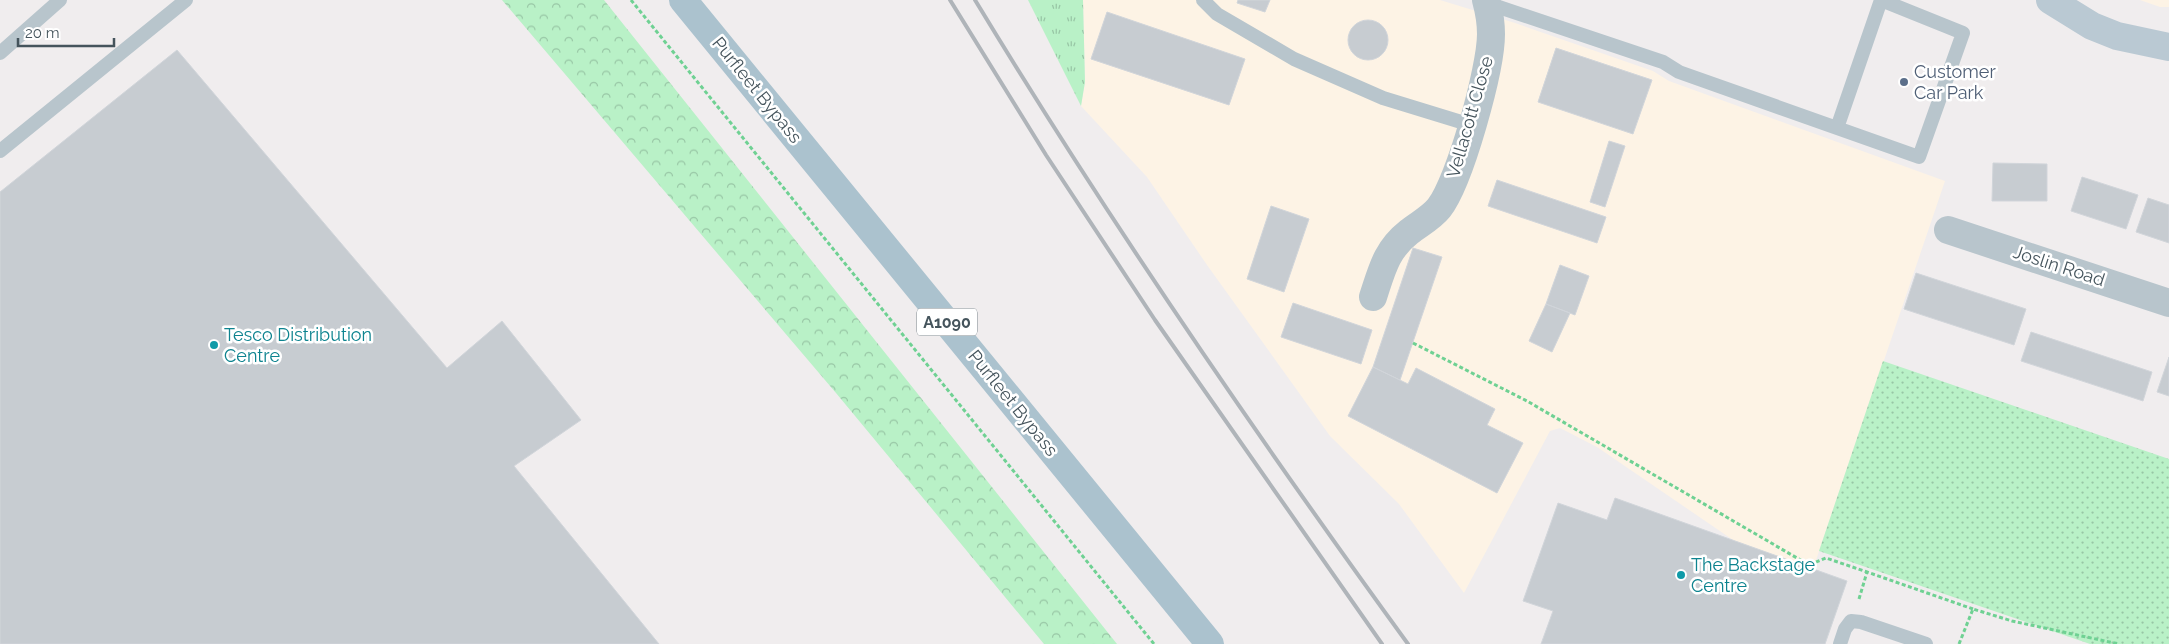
<svg xmlns="http://www.w3.org/2000/svg" width="2169" height="644" font-family="Raleway,sans-serif">
<defs>
<pattern id="grass-tufts" width="24" height="20" patternUnits="userSpaceOnUse" patternTransform="scale(1.25)"><rect width="24" height="20" fill="#b9f1c7"/><path d="M3 7l-1-3M5 7V3M7 7l1-3M15 17l-1-3M17 17v-4M19 17l1-3" fill="none" stroke="#98c6a5"/></pattern>
<pattern id="forest-crowns" width="20" height="18" patternUnits="userSpaceOnUse" patternTransform="scale(1.25)"><rect width="20" height="18" fill="#b9f1c7"/><path d="M2 6a3 3 0 1 1 6 0M12 15a3 3 0 1 1 6 0" fill="none" stroke="#98c6a5"/></pattern>
<pattern id="park-dots" width="8" height="8" patternUnits="userSpaceOnUse" patternTransform="scale(1.25)"><rect width="8" height="8" fill="#b9f1c7"/><path d="M2 2h.1M6 6h.1" fill="none" stroke="#98c6a5" stroke-width="1.8" stroke-linecap="round"/></pattern>
</defs>
<rect width="100%" height="100%" fill="#f0edee"/>
<path fill="#fdf3e5" d="M1083,0H1440L1515,23L1653,71L1669,81L1945,181L1813,569L1736,542L1597,447L1560,428L1550,431L1464,593L1399,504L1330,436L1207,265L1147,177L1081,106L1085,82Z
M2140,0H2169V7H2160Z"/>
<path fill="url(#grass-tufts)" d="M1028,0H1083L1085,82L1081,106Z"/>
<path fill="url(#forest-crowns)" d="M502,0H604L1117,644H1044L836,393Z"/>
<path fill="url(#park-dots)" d="M1883,361L2169,459V644H2090L1819,551Z"/>
<path fill="#c7ccd1" stroke="#d1d5da" d="M1238,0H1270L1265,12L1237,3Z
M1107,12L1245,59L1229,105L1091,59Z
M1348 40a20 20 0 1 1 40 0a20 20 0 1 1-40 0Z
M1556,48L1652,80L1633,134L1538,102Z
M177,50L447,368L502,321L581,420L514,466L659,644H0V192Z
M1609,141L1625,146L1605,207L1590,202Z
M1993,163L2047,164V201H1992Z
M2082,177L2138,195L2126,229L2071,211Z
M1497,180L1606,217L1597,243L1488,206Z
M2148,198L2169,205V243L2136,232Z
M1271,206L1309,219L1284,292L1247,279Z
M1413,248L1442,257L1400,380L1373,367Z
M1560,265L1589,276L1575,315L1546,304Z
M1916,273L2026,309L2014,345L1904,309Z
M1293,303L1372,330L1361,364L1281,337Z
M1546,304L1570,313L1552,352L1529,341Z
M2031,332L2152,372L2143,401L2021,361Z
M2169,357V396L2157,392Z
M1373,367L1408,384L1416,368L1495,409L1487,425L1523,443L1497,493L1348,416Z
M1615,498L1847,581L1825,644H1541L1553,611L1523,601L1558,503L1607,520Z"/>
<g fill="none" stroke-linecap="round" stroke-linejoin="round">
<path stroke="#6fd193" stroke-width="3" stroke-dasharray="4 2.5" stroke-linecap="butt" d="M631,0L1154,644
M1413,343L1527,401L1809,565L1826,558L1867,572
M1859,599L1867,572L1973,609
M1959,644L1973,609L2012,621L2119,644"/>
<path stroke="#b8c5cc" stroke-width="14" d="M1203,0L1217,14L1294,59L1383,98L1471,125
M1487,3L1663,62L1679,72L1919,157L1963,33L1881,0L1837,128
M0,53L60,0
M0,151L186,0
M1840,644L1845,629L1851,621L1861,622L1926,644"/>
<path stroke="#b8c5cc" stroke-width="28" d="M1948,230L2169,303
M1373,297C1382,270 1386,250 1409,232C1419,224 1431,218 1439,208C1460,181 1491,69 1491,34C1491,23 1489,11 1486,0"/>
<path stroke="#bac9d3" stroke-width="28" d="M2050,0L2092,26L2117,36L2169,47"/>
<path stroke="#abc2ce" stroke-width="28" d="M683,0L1210,644"/>
<path stroke="#afb4b9" stroke-width="4" d="M950,0L1046,155L1155,320L1382,644
M975,0C1109,221 1256,435 1408,644"/>
</g>
<circle fill="#5c6f8a" stroke="#fff" stroke-width="2" cx="1904" cy="82" r="5"/>
<g fill="#0f9aa8" stroke="#fff" stroke-width="2">
<circle cx="214" cy="345" r="5"/>
<circle cx="1681" cy="575" r="5"/>
</g>
<g text-anchor="middle" stroke-width="5" stroke-linejoin="round" paint-order="stroke">
<rect fill="#fff" stroke="#7d878d" stroke-width="1" x="917" y="308.5" width="60" height="27" rx="4"/>
<g font-size="16" font-weight="bold" fill="#45545c">
<text x="947" y="328">A1090</text>
</g>
<g font-size="18" fill="#4e5e75" stroke="#fff" text-anchor="start">
<text x="1914" y="78">Customer<tspan x="1914" dy="21">Car Park</tspan></text>
</g>
<g font-size="18" fill="#45545c" stroke="#fff">
<text transform="translate(757 90) rotate(51)" y="6">Purfleet Bypass</text>
<text transform="translate(1470 117) rotate(-74)" y="6">Vellacott Close</text>
<text transform="translate(2059 266) rotate(18)" y="6">Joslin Road</text>
<text transform="translate(1013 403) rotate(51)" y="6">Purfleet Bypass</text>
</g>
<g font-size="18" fill="#0d838f" stroke="#fff" text-anchor="start">
<text x="224" y="341">Tesco Distribution<tspan x="224" dy="21">Centre</tspan></text>
<text x="1691" y="571">The Backstage<tspan x="1691" dy="21">Centre</tspan></text>
</g>
</g>
<path d="M18 38v8h96v-8" fill="none" stroke="#45545c" stroke-width="2.5"/>
<text x="25" y="38" font-size="15" fill="#45545c" stroke="#ffffff" stroke-width="4" paint-order="stroke">20 m</text>
</svg>
